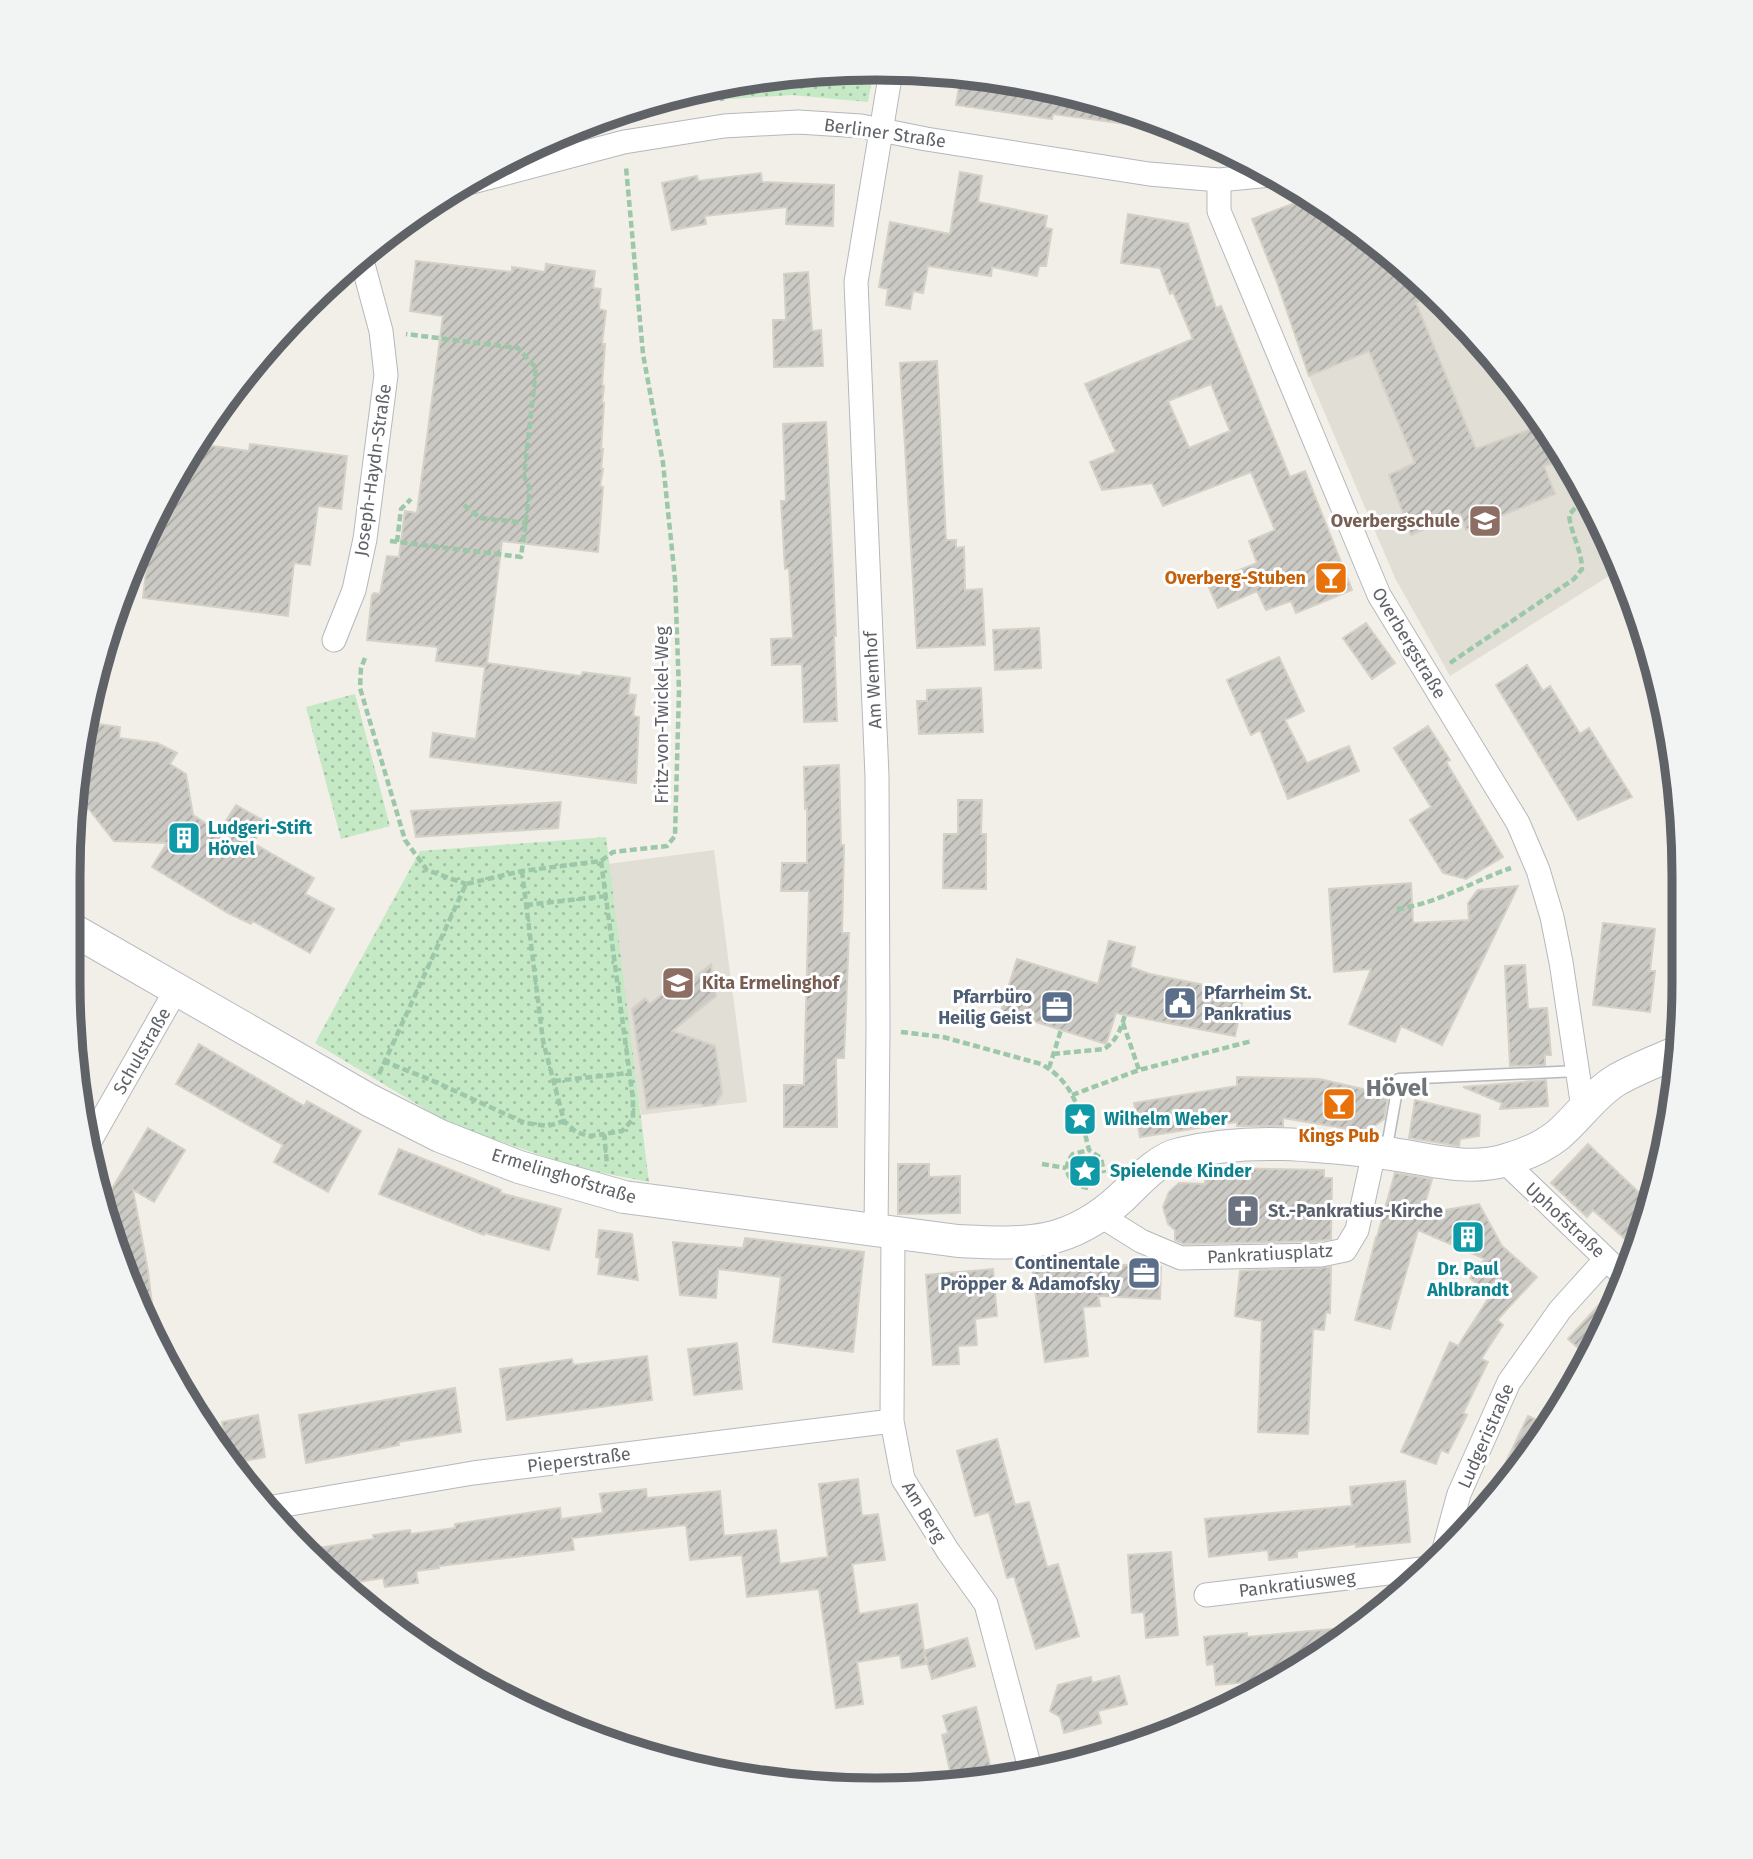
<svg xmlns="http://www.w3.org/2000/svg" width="1753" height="1859" font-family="'Fira Sans',sans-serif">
<defs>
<pattern id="park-dots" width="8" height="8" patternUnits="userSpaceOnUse" patternTransform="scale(1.75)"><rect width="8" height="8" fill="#c5e8c5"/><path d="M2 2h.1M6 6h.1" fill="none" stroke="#a3c0a4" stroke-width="1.8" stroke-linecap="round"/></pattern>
<pattern id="building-hatch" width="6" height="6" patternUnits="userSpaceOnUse" patternTransform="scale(1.75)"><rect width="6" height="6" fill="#cccac5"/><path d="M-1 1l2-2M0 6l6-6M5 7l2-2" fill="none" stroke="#a9a8a4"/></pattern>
</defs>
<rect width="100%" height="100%" fill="#f1efe8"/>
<path fill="#e1ded6" d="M1435,297L1484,344L1577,473L1620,569L1450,676L1395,578L1309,376L1346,362L1336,334Z
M714,850L747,1102L641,1115L608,864Z"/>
<path fill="url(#park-dots)" d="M873,72L868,102L792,95L657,104V102L771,75Z
M355,694L390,826L341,839L306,707Z
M606,837L649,1182L578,1168L450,1124L315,1043L420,851Z"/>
<path fill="url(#building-hatch)" stroke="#d6d1c6" stroke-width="2" fill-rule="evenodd" d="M961,75L1086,96L1142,117L1140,126L1053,114L1052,119L956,105Z
M960,172L982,176L978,202L1047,216L1045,228L1052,229L1046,266H1039L1037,276L992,267L991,276L928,266L923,293L913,291L910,309L886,305L888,289L879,287L890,222L950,234Z
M761,173L762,182L834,185L833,226L786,224L787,207L705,216L706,224L672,230L662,183L697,176L698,181Z
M1308,198L1369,236L1433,296L1416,303L1476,449L1542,425L1559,448L1547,453L1551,464L1544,466L1555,494L1466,530L1460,514L1411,535L1389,475L1415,463L1369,351L1309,376L1277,282L1252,219Z
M1128,214L1188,224L1216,308L1221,306L1290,477L1305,471L1352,590L1296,613L1291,601L1266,610L1257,591L1218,608L1207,583L1257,563L1249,541L1275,530L1251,472L1163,506L1152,483L1102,490L1090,462L1116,452L1085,384L1193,339L1173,292L1170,294L1160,268L1121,263ZM1211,384L1230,431L1189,448L1168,401Z
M416,261L512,272V267L545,272L546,264L595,271L593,288L601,289L599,309L606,311L602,344H605L602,385L604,386L602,403H604L601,449H603L601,469H603L600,486L603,487L598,552L502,541L487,663L581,676L583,672L630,678L628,694L636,695L633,716L639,717L636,783L430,757L433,733L476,739L485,667L436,661L438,647L367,640L372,595L374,593L380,594L387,556L399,557L405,511L417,513L443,316L410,311Z
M808,272L812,331L821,330L823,366L774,367L773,320H786L784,274Z
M937,361L946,540H956V548L964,547L965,590L982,589L985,645L917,648L900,363Z
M826,422L836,636H834L837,721L804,722L802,664L772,665L771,639L793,638L789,568L785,569L781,501H786L783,424Z
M198,444L249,451L250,444L347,456L341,509L318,506L310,565L294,563L288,616L143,598L149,545L142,544L152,519Z
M1366,623L1395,663L1372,679L1343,638Z
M1039,628L1041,668L995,670L993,630Z
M1279,657L1304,711L1285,720L1307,763L1349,746L1359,771L1288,799L1260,730L1251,735L1227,680Z
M1527,665L1543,691L1550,686L1580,734L1589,728L1632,797L1578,820L1496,685Z
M981,688L983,732L919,734L917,701H927V690Z
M91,723L120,727L119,738L157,743L177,753L170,764L186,774L193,815L219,832L236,805L266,822L253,843L314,878L305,894L334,909L310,953L253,921L251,924L228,913L152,867L167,843L114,841L88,808L71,818L79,768L83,769Z
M1428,726L1450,760L1446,762L1503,857L1466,879L1443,873L1410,820L1431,807L1394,748Z
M839,765L841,845H844L842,933H849L844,1058H836L837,1127H784V1085H804L809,891H781L782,863H807V809H805L804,767Z
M958,800H982L981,834H986V889L943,888L944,834H958Z
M561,802L558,828L416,837L411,811Z
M1411,883L1413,923L1469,920L1468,903L1478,890L1518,886L1442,1045L1401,1026L1395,1042L1349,1024L1371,969L1334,972L1329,889Z
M1603,923L1655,929L1650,971H1655L1650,1012L1593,1005Z
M1109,941L1135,947L1130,967L1150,974L1244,993L1235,1036L1116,1013L1106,1044L1001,1011L1017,959L1098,984Z
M711,964L716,996L672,1031L715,1046L722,1093L715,1104L704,1106L700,1103L647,1109L632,1009L645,998L650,1004L675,984L679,990Z
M1525,965L1528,1009L1547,1008L1551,1055H1545V1065L1510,1066L1505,966Z
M199,1044L304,1106L307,1101L361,1131L328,1192L274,1162L283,1145L176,1084Z
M1237,1077L1320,1079L1388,1095L1384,1119L1366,1132L1283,1118V1126H1237V1122L1140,1137L1134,1103L1237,1086Z
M1546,1080L1548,1106L1500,1109L1502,1103L1463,1087Z
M1415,1100L1480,1115L1479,1136L1460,1139L1459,1146L1409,1138Z
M148,1128L185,1150L154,1202L133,1190L148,1271L156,1337L130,1292L103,1204Z
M1588,1144L1650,1203L1636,1249L1593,1210L1587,1217L1551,1183Z
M399,1149L501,1190L500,1193L561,1209L549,1250L485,1233L484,1235L379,1194Z
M898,1164H929V1177L960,1176V1213L898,1214Z
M1225,1168L1324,1170V1178H1332L1331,1239L1319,1241L1184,1244L1175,1240V1230L1168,1224L1163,1207L1169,1192L1179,1183L1205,1184V1171L1225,1172Z
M1395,1173L1432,1179L1422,1214L1479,1204L1502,1246L1537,1277L1497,1320L1503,1325L1481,1359L1488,1362L1463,1413L1467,1415L1448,1453L1441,1450L1436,1464L1401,1452L1450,1342L1458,1346L1490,1296L1469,1277L1485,1259L1418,1230L1390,1329L1355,1320L1376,1237H1377Z
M599,1230L632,1234L638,1280L598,1274L600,1258L596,1257Z
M745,1238L864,1252L853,1352L773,1342L781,1277L718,1269L716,1298L680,1295L673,1242L743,1248Z
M1094,1263L1161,1267L1160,1299L1098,1296L1100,1306L1083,1307L1088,1356L1045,1362L1032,1267Z
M1331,1267L1330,1313L1326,1312L1324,1330L1313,1329L1308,1434L1258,1432L1262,1321L1235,1316L1240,1271Z
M993,1269L997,1316L975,1319L977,1345L958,1346L959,1364L933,1365L926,1275Z
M1615,1287L1623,1292L1588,1357L1568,1339Z
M737,1343L742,1389L694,1395L688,1349Z
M647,1356L652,1400L507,1420L500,1369L572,1359L573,1365Z
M455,1388L461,1432L398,1442L399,1445L306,1463L299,1415Z
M258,1415L265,1457L229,1464L222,1422Z
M1528,1416L1548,1425L1539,1443L1504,1486L1497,1481Z
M997,1439L1015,1505L1029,1502L1047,1567L1058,1564L1079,1636L1036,1649L1014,1576L1007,1578L989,1512L975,1516L957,1451Z
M858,1479L862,1516L878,1514L885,1560L852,1564L859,1614L917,1604L926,1664L902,1668L900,1655L857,1662L863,1704L836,1708L819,1589L747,1597L742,1555L690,1560L686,1525L572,1538L574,1550L439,1566V1568L416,1571L418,1583L385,1587L383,1578L339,1585L306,1550L374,1539L373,1535L394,1532L410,1530L411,1534L455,1528V1524L560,1508L561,1519L603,1513L600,1494L646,1489L647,1498L720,1491L724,1536L776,1530L780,1564L828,1557L819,1484Z
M1405,1481L1410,1542L1356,1547V1544L1297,1551V1557L1269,1560L1268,1550L1209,1557L1205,1519L1352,1506L1350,1487Z
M1171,1552L1178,1635L1146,1638L1144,1612L1132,1613L1128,1555Z
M1353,1627L1281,1682L1260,1692L1259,1681L1216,1685L1214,1664L1207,1665L1204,1637L1247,1633V1637Z
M967,1638L975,1666L932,1679L924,1651Z
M1119,1676L1127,1704L1098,1711L1101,1723L1064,1733L1060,1717L1050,1711L1058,1685L1091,1677L1092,1683Z
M976,1707L994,1781L982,1784H953L942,1735L948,1733L943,1716Z"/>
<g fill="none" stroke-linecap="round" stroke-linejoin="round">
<defs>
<path id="lane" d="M1386,1152L1399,1079L1578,1071"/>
<path id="street" d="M1219,180V211L1379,595L1518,823L1538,870L1552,917L1561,962L1583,1108
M461,185L624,142L724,126L798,122L861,126L926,139L1149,174L1219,180L1271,175
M334,640L354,590L365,539L386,375L381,331L361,257
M86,1148L176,990
M1504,1161L1627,1279
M1101,1216L1141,1241L1181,1258L1321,1255L1345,1250L1357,1230L1374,1152
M876,1231L878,1030L877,776L856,282L891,71
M893,1233L892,1421L903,1479L948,1551L986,1604L1031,1772
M267,1508L473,1473L892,1421
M1441,1560L1459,1494L1509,1382L1560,1310L1606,1259
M1206,1595L1430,1568"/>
<path id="secondary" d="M75,931L369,1100L440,1136L519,1167L624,1197L958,1241C1026,1244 1068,1247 1121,1198C1137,1183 1157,1159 1180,1154C1247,1137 1317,1145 1385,1153C1424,1158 1467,1172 1506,1160C1524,1155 1543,1147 1558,1135C1578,1118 1593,1095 1615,1081C1635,1069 1657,1061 1678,1052"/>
</defs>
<use href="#lane" stroke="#b5b8bc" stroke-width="13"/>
<use href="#street" stroke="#b5b8bc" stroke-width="25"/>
<use href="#secondary" stroke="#b6babf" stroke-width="34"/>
<path stroke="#9cc7a9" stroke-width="4.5" stroke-dasharray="7 3.5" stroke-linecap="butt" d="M860,72L862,85
M721,87L722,101
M464,505L480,518L526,523
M390,541L521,557L530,489L524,476L536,368L518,348L406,334
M397,542L401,509L411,499
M365,658L361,668L360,688L405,840L427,870L466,884
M1450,663L1574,579L1582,569C1582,551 1571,534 1569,515L1576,507L1590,502
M601,861L633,1099V1119L622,1131L604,1134L607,1164
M522,871L543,1041L564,1121L576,1132L589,1136L604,1134
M526,905L606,896
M1397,909C1437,904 1473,881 1511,868
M1123,1023L1139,1070
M901,1032L943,1037L1041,1064C1076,1083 1080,1114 1089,1150L1101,1158L1104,1173
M1053,1054L1104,1049C1117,1041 1121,1028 1125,1015
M383,1061L431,1080L525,1123L548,1126L564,1121
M1049,1068L1061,1030
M379,1074L466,884L522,871L601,861L613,852L667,846L675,836L679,691L675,579L663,463L643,354L626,167
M554,1081L629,1073
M1072,1095L1139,1070L1252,1041
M1042,1164L1066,1168
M1088,1188L1076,1185C1065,1175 1064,1165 1073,1154L1089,1150"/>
<use href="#lane" stroke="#fff" stroke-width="10"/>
<use href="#street" stroke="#fff" stroke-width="23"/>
<use href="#secondary" stroke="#fff" stroke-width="32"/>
</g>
<defs>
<symbol id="school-square" viewBox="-11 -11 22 22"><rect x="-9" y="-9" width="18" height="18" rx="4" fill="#8d6e63" stroke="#fff"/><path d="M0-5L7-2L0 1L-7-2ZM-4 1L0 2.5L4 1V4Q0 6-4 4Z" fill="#fff"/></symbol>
<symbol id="bar-square" viewBox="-11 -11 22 22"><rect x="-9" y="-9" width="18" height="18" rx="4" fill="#e8710a" stroke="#fff"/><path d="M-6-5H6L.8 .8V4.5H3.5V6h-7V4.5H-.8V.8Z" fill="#fff"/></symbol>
<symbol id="building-square" viewBox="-11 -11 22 22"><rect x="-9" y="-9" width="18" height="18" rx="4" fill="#0f9aa8" stroke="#fff"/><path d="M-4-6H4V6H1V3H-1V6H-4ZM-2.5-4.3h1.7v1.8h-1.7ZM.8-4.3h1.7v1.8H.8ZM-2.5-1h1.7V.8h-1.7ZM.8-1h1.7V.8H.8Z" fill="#fff"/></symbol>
<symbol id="civic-square" viewBox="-11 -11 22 22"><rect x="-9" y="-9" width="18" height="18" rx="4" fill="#5c6f8a" stroke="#fff"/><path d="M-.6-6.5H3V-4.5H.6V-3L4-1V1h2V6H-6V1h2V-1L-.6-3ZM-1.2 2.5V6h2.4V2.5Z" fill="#fff"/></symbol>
<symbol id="office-square" viewBox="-11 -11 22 22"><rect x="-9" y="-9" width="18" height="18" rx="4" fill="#5c6f8a" stroke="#fff"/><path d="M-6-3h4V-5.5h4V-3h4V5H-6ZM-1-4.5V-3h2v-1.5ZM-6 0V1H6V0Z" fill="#fff"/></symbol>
<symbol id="sight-square" viewBox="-11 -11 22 22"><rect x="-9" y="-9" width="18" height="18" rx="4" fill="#0f9aa8" stroke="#fff"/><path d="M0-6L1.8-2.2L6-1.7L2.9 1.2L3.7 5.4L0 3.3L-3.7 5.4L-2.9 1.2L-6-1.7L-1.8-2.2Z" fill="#fff"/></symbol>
<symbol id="church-square" viewBox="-11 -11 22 22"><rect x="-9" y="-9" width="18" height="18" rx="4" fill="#6b7280" stroke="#fff"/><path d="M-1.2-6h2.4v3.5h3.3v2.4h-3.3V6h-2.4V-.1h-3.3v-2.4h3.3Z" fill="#fff"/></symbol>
</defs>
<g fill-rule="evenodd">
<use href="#school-square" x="1466" y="502" width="38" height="38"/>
<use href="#bar-square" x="1312" y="559" width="38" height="38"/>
<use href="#building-square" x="165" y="819" width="38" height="38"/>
<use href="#school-square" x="659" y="964" width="38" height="38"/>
<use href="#civic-square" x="1161" y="984" width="38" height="38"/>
<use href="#office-square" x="1038" y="988" width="38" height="38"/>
<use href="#bar-square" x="1320" y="1085" width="38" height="38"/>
<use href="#sight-square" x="1061" y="1100" width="38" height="38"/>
<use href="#sight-square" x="1066" y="1152" width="38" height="38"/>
<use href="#church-square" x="1224" y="1192" width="38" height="38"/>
<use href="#building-square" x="1449" y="1218" width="38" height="38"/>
<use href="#office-square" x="1125" y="1254" width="38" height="38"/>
</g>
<g text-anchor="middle" stroke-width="6" stroke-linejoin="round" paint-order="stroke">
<g font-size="18" fill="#5f6368" stroke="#fff">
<text transform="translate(885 133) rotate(8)" y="6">Berliner Straße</text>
<text transform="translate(373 470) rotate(-82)" y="6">Joseph-Haydn-Straße</text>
<text transform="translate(1409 643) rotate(59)" y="6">Overbergstraße</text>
<text transform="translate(873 680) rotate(-93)" y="6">Am Wemhof</text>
<text transform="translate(662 715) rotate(-90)" y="6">Fritz-von-Twickel-Weg</text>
<text transform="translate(142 1051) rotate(-60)" y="6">Schulstraße</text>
<text transform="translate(564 1176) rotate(17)" y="6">Ermelinghofstraße</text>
<text transform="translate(1565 1220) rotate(43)" y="6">Uphofstraße</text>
<text transform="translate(1270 1254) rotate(-3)" y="6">Pankratiusplatz</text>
<text transform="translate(1486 1436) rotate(-66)" y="6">Ludgeristraße</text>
<text transform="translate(579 1460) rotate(-7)" y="6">Pieperstraße</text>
<text transform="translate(924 1512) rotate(59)" y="6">Am Berg</text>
<text transform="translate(1297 1584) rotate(-7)" y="6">Pankratiusweg</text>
</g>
<g font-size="18" font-weight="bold" fill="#785e54" stroke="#fff" text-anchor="end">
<text x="1460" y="527">Overbergschule</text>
<text x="702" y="989" text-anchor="start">Kita Ermelinghof</text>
</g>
<g font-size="18" font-weight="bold" fill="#c56008" stroke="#fff" text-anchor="end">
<text x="1306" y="584">Overberg-Stuben</text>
<text x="1339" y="1142" text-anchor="middle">Kings Pub</text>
</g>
<g font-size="18" font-weight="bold" fill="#0d838f" stroke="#fff" text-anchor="start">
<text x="208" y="834">Ludgeri-Stift<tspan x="208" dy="21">Hövel</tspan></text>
<text x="1104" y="1125">Wilhelm Weber</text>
<text x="1110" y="1177">Spielende Kinder</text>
<text x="1468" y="1275" text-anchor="middle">Dr. Paul<tspan x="1468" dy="21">Ahlbrandt</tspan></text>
</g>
<g font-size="18" font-weight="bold" fill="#4e5e75" stroke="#fff" text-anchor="end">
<text x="1204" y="999" text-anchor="start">Pfarrheim St.<tspan x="1204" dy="21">Pankratius</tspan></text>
<text x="1032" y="1003">Pfarrbüro<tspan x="1032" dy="21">Heilig Geist</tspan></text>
<text x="1120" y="1269">Continentale<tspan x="1120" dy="21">Pröpper &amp; Adamofsky</tspan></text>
</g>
<g font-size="18" font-weight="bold" fill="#5b616d" stroke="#fff" text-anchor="start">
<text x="1268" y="1217">St.-Pankratius-Kirche</text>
</g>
<g font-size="24" font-weight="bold" fill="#70757a" stroke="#fff">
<text x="1397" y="1096">Hövel</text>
</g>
</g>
<path d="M0 0H1753V1859H0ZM876 80H876A796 796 0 0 1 1672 876V982A796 796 0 0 1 876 1778H876A796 796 0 0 1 80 982V876A796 796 0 0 1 876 80Z" fill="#f2f3f3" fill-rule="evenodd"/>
<path fill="none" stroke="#5f6368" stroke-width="9" d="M876 80H876A796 796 0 0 1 1672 876V982A796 796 0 0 1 876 1778H876A796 796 0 0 1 80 982V876A796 796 0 0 1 876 80Z"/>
</svg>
